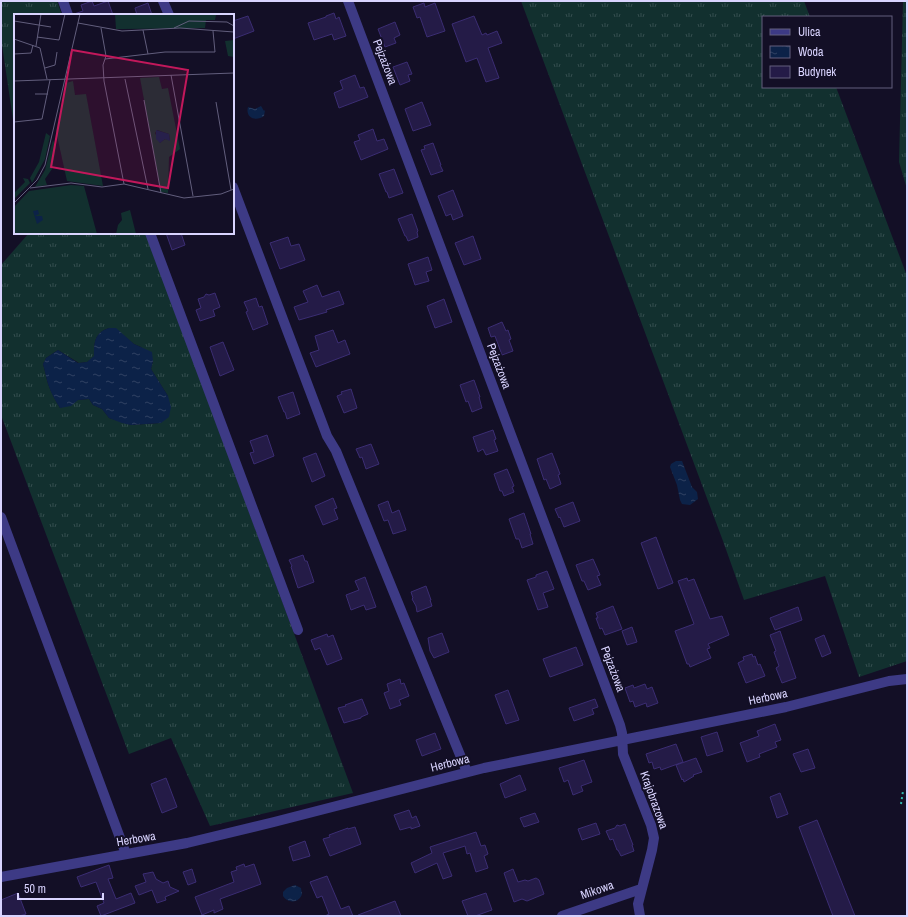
<svg xmlns="http://www.w3.org/2000/svg" width="908" height="917" font-family="'Archivo Narrow',sans-serif">
<defs>
<pattern id="grass-tufts" width="24" height="20" patternUnits="userSpaceOnUse"><rect width="24" height="20" fill="#12302f"/><path d="M3 7l-1-3M5 7V3M7 7l1-3M15 17l-1-3M17 17v-4M19 17l1-3" fill="none" stroke="#344d4e"/></pattern>
<pattern id="water-ripples" width="26" height="14" patternUnits="userSpaceOnUse"><rect width="26" height="14" fill="#0c2248"/><path d="M2 4q2-2 4 0t4 0M15 11q2-2 4 0t4 0" fill="none" stroke="#2f4163"/></pattern>
</defs>
<rect width="100%" height="100%" fill="#130f26"/>
<path fill="url(#grass-tufts)" fill-rule="evenodd" d="M1,1H57L62,15H15V133L1,38Z
M521,1H804L810,17H763V87H836L907,276V661L859,677L825,576L744,600L723,541Z
M903,1H907V189L899,162Z
M29,233H146L353,793L210,826L171,738L129,754L1,415V265ZM109,328H115L134,344L141,347L153,361L151,369L168,396L161,423L131,425L109,418L102,409L93,405L89,399L78,400L60,408C55,400 51,392 48,384C46,377 45,371 43,364L46,358L58,350L79,363L87,362L94,357C94,343 94,333 109,328Z"/>
<path fill="url(#water-ripples)" d="M261,106L264,111L265,110L264,116C256,122 245,118 248,107L255,109Z
M109,328H116L134,344L152,352L153,361L151,369L168,396L171,407L169,417L161,423L131,425L122,423L109,418L102,409L93,405L89,399L78,400L71,406L60,408C55,400 51,393 48,384C46,377 45,371 43,364L46,358L58,350L78,363L87,362L94,356C94,343 94,333 109,328Z
M676,461H682L692,487L697,492L698,499L690,505L682,504L680,500L677,485L670,467L671,464Z
M295,885L301,888C301,890 302,892 302,894C299,904 287,903 283,896V892L287,888Z"/>
<path fill="#241b47" stroke="#3b2d73" d="M92,1L94,6L108,1L113,15H74V14L83,11L81,5Z
M148,3L152,15H137L135,8Z
M424,3L425,7L435,3L445,31L427,37L420,17L417,18L413,7Z
M334,13L336,19L339,17L346,36L334,40L332,34L314,40L308,23L326,17V16Z
M248,16L254,31L233,39V21Z
M474,16L482,35L486,33L487,35L497,31L502,43L488,48L499,78L486,82L477,58L466,62L452,24Z
M395,22L400,35L394,38L396,43L385,47L378,29Z
M407,62L412,74L408,75L410,81L400,85L393,67Z
M355,75L360,88L364,87L368,97L339,108L334,93L343,89L340,81Z
M422,102L431,125L413,131L405,109Z
M373,129L377,141L384,139L388,149L361,160L354,142L360,140L358,135Z
M433,143L441,165H440L443,171L431,175L421,150L425,149L424,146Z
M394,169L403,193L389,198L387,192H386L379,174Z
M453,190L463,216L453,220L451,214L446,216L438,196Z
M412,214L418,231L417,232L418,237L408,241L406,236H405L398,219Z
M166,233H181L185,245L172,250Z
M473,236L481,259L464,265L455,243Z
M288,237L291,246L299,244L305,260L280,269L270,243Z
M428,257L432,270L426,272L429,281L415,285L408,264Z
M317,285L322,297L339,291L344,304L326,310L327,312L299,320L294,307L308,302L303,291Z
M215,293L220,307L213,310L215,316L200,321L196,310L201,308L198,299L204,297L206,294L209,295Z
M256,298L259,307L262,306L268,324L253,330L246,312L248,311L244,302Z
M444,299L452,322L435,328L427,306Z
M502,322L506,331L508,330L511,339L509,340L513,351L502,355L495,336L491,337L488,328Z
M333,330L338,343L345,340L350,354L316,367L310,353L319,350L315,336Z
M223,342L234,370L220,376L210,347Z
M474,380L480,397H479L482,408L472,412L468,401L466,402L460,385Z
M351,389L357,408L344,413L337,396L342,394L341,392Z
M293,392L300,414L287,419L285,412H284L278,397Z
M493,430L496,439L494,440L498,451L486,455L483,449L478,452L473,437Z
M267,435L274,456L254,464L250,453L254,452L250,441Z
M371,444L379,464L366,469L362,457L360,458L356,449Z
M316,453L325,476L312,482L303,458Z
M552,453L560,474L558,475L561,484L550,489L546,479L544,480L537,459Z
M507,469L514,486L512,487L514,492L504,496L502,491H500L494,474Z
M333,498L337,508L334,509L338,519L323,525L315,506Z
M388,501L392,513L399,510L406,530L393,534L388,520L384,521L378,505Z
M573,502L580,521L564,527L560,517L559,518L555,509Z
M524,513L531,534H530L533,544L522,548L519,539H516L509,519Z
M656,537L673,583L658,589L641,543Z
M303,555L305,561H307L314,582L298,588L291,567L292,566L289,560Z
M593,559L600,575L597,576L601,585L588,590L584,581H582L576,565Z
M547,571L554,589L543,593L548,607L538,610L527,580L536,577V575Z
M365,577L376,607L366,610L364,605L351,610L346,595L359,590L355,581Z
M687,578L688,581L694,579L710,619L722,616L729,635L708,644L710,648L707,649L711,658L690,667L689,664H687L675,631L694,624L678,581Z
M426,586L431,600H430L432,606L417,612L416,606L412,599L413,598L411,592Z
M613,606L622,629L605,635L602,628L600,629L596,618H598L596,613Z
M798,607L802,620L775,630L770,618Z
M632,627L637,642L627,645L622,631Z
M780,631L796,678L782,683L776,668L779,666L774,652L776,651L770,635Z
M442,633L449,652L434,658L430,651L428,638Z
M327,634L328,637L333,635L342,659L327,665L320,648L315,650L311,640Z
M824,635L831,653L822,657L815,639Z
M576,647L583,665L550,677L543,659Z
M752,654L753,657L755,656L758,665L760,664L765,676L746,683L738,663L744,660L743,657Z
M400,679L401,684L404,683L409,696L399,700L401,705L390,709L384,693L389,691L387,684Z
M645,684L647,689L652,687L658,703L647,707L646,703L635,707L633,701L630,702L625,688L633,685L634,688Z
M508,690L519,720L506,724L495,695Z
M362,699L368,714L361,717V718L344,723L338,708L346,706L345,705Z
M595,699L598,707L592,709L594,714L574,721L569,708Z
M775,724L781,740L775,742L777,747L759,754L760,757L747,762L740,743L759,736L757,731Z
M717,732L723,751L707,756L701,737Z
M435,733L441,749L422,756L416,740Z
M676,744L683,762L661,770L660,767L654,769L652,762L649,763L646,754Z
M808,749L815,768L801,772L793,754Z
M696,758L702,772L693,775L694,776L684,782L683,779L682,780L676,765Z
M584,760L592,782L581,786L583,791L573,795L568,780L564,782L559,768Z
M520,775L526,790L505,798L500,784Z
M166,778L177,807L162,813L151,784Z
M780,793L788,814L777,818L770,797Z
M409,810L412,818L416,816L420,826L411,829V827L400,830L394,815Z
M535,813L539,822L524,827L520,818Z
M817,820L855,916H833L799,827Z
M596,823L600,834L582,840L578,829Z
M625,824L633,845H632L634,851L621,856L618,850H617L613,839L610,840L606,831L615,828L617,825L620,826Z
M355,827L361,844L330,856L323,839L330,837L329,835L348,828V829Z
M476,832L481,846L485,845L488,854L484,856L488,868L476,872L470,853L467,854L465,846L443,853L452,876L443,879L437,863L415,873L411,863L432,853L430,847Z
M305,841L310,856L293,861L289,847Z
M244,864L245,867L254,864L261,884L220,899L223,909L214,913V910L202,915L195,897L234,882L231,872L237,870L236,867Z
M109,865L113,878L108,879L116,899L131,893L135,903L101,916L97,906L104,903L96,882L81,887L77,877Z
M192,869L196,882L188,885L183,872Z
M513,869L518,882L525,880L528,881L536,878L539,880L544,894L527,901L522,899L514,902L504,873Z
M153,872L156,879L163,883L168,881L170,887L179,891L165,897L166,900L157,903L152,890L139,895L135,886L146,882L143,874Z
M327,876L341,909L349,906L353,916H325L329,914L322,896L317,898L310,882Z
M18,893L26,914L19,916H1V900Z
M486,893L492,910L475,916H468L462,901Z
M395,901L401,916H359L358,915Z"/>
<g fill="none" stroke-linecap="round" stroke-linejoin="round">
<path stroke="#2fb8b0" stroke-width="2" stroke-dasharray="2 3" stroke-linecap="butt" d="M901,804L903,791"/>
<path stroke="#3d3a85" stroke-width="10" d="M63,1L68,15
M163,1L169,15
M348,1L620,725L622,733L623,754L651,825L654,838L652,850L638,904L640,916
M233,187L327,436L336,451L467,772
M150,233L298,630
M1,517L126,854
M1,877L187,843L274,822L484,768L786,707L889,681L907,679
M562,916L641,889"/>
</g>
<g text-anchor="middle" stroke-width="4" stroke-linejoin="round" paint-order="stroke">
<g font-size="12" fill="#d9d4ff" stroke="#130f26">
<text transform="translate(385 62) rotate(69)" y="4">Pejzażowa</text>
<text transform="translate(499 366) rotate(69)" y="4">Pejzażowa</text>
<text transform="translate(613 669) rotate(69)" y="4">Pejzażowa</text>
<text transform="translate(768 697) rotate(-12)" y="4">Herbowa</text>
<text transform="translate(450 763) rotate(-14)" y="4">Herbowa</text>
<text transform="translate(654 800) rotate(70)" y="4">Krajobrazowa</text>
<text transform="translate(136 839) rotate(-10)" y="4">Herbowa</text>
<text transform="translate(597 890) rotate(-19)" y="4">Mikowa</text>
</g>
</g>
<g transform="translate(14 14)">
<rect width="220" height="220" fill="#130f26"/>
<path d="M220,26V43L214,42L211,27ZM145,63L148,75L154,74L166,135L155,143L154,179L147,178L126,64ZM143,116L155,120L156,126L151,125L146,129L141,119ZM59,67L61,81L72,80L89,172L53,167L42,117L52,69ZM32,119L36,122L31,145L18,169L16,164L25,148ZM39,126L42,133L38,155L31,165L33,171L21,173L31,156ZM57,171L70,172L83,220H0V193L15,177ZM116,196L122,220H102L104,211L108,206L107,199Z" fill="#12302f" fill-rule="evenodd"/>
<path d="M9,164L14,165L16,169L0,185V179L11,168Z" fill="#12302f"/>
<path d="M101,0H201L202,1L201,6H192L191,14L110,15H102Z" fill="#12302f"/>
<path d="M142,116L155,120L156,127L151,125L146,129L142,125ZM24,196L25,200L21,202H28L29,206L23,210L19,197Z" fill="#0c2248"/>
<path fill="none" stroke="#625e7d" stroke-width="1" d="M0,7L37,13M64,9L108,17L166,14L220,18M87,14L92,42L89,51L90,67L110,170M160,14L175,7L213,8L220,12M129,16L134,40M23,23L45,26L51,0M0,25L26,34L33,65M22,32L27,0M0,40L17,39L19,31M91,45L151,38H201L199,17M31,54L41,51L43,38M157,61L179,182M111,65L134,175M0,67L220,59M21,80H34M130,86L147,179M202,88L217,176M0,108L28,105L36,66M16,174L57,169L88,173L110,170L170,184L207,180L220,175M0,189L23,166L31,151L66,0"/>
<path fill="#c2185b" fill-opacity="0.15" stroke="#c2185b" stroke-width="2" d="M58,36L174,56L154,174L37,153Z"/>
<rect width="220" height="220" fill="none" stroke="#d9d4ff" stroke-width="2"/>
</g>
<rect width="908" height="917" fill="none" stroke="#d9d4ff" stroke-width="4"/>
<rect x="762" y="16" width="130" height="72" fill="#130f26" stroke="#625e7d"/>
<rect x="770" y="29" width="20" height="6" fill="#3d3a85" stroke="#625e7d"/>
<text x="798" y="36" font-size="12" fill="#d9d4ff">Ulica</text>
<rect x="770" y="46" width="20" height="12" fill="url(#water-ripples)" stroke="#625e7d"/>
<text x="798" y="56" font-size="12" fill="#d9d4ff">Woda</text>
<rect x="770" y="66" width="20" height="12" fill="#241b47" stroke="#625e7d"/>
<text x="798" y="76" font-size="12" fill="#d9d4ff">Budynek</text>
<path d="M18 893v6h85v-6" fill="none" stroke="#d9d4ff" stroke-width="2"/>
<text x="24" y="893" font-size="12" fill="#d9d4ff" stroke="#130f26" stroke-width="3" paint-order="stroke">50 m</text>
</svg>
